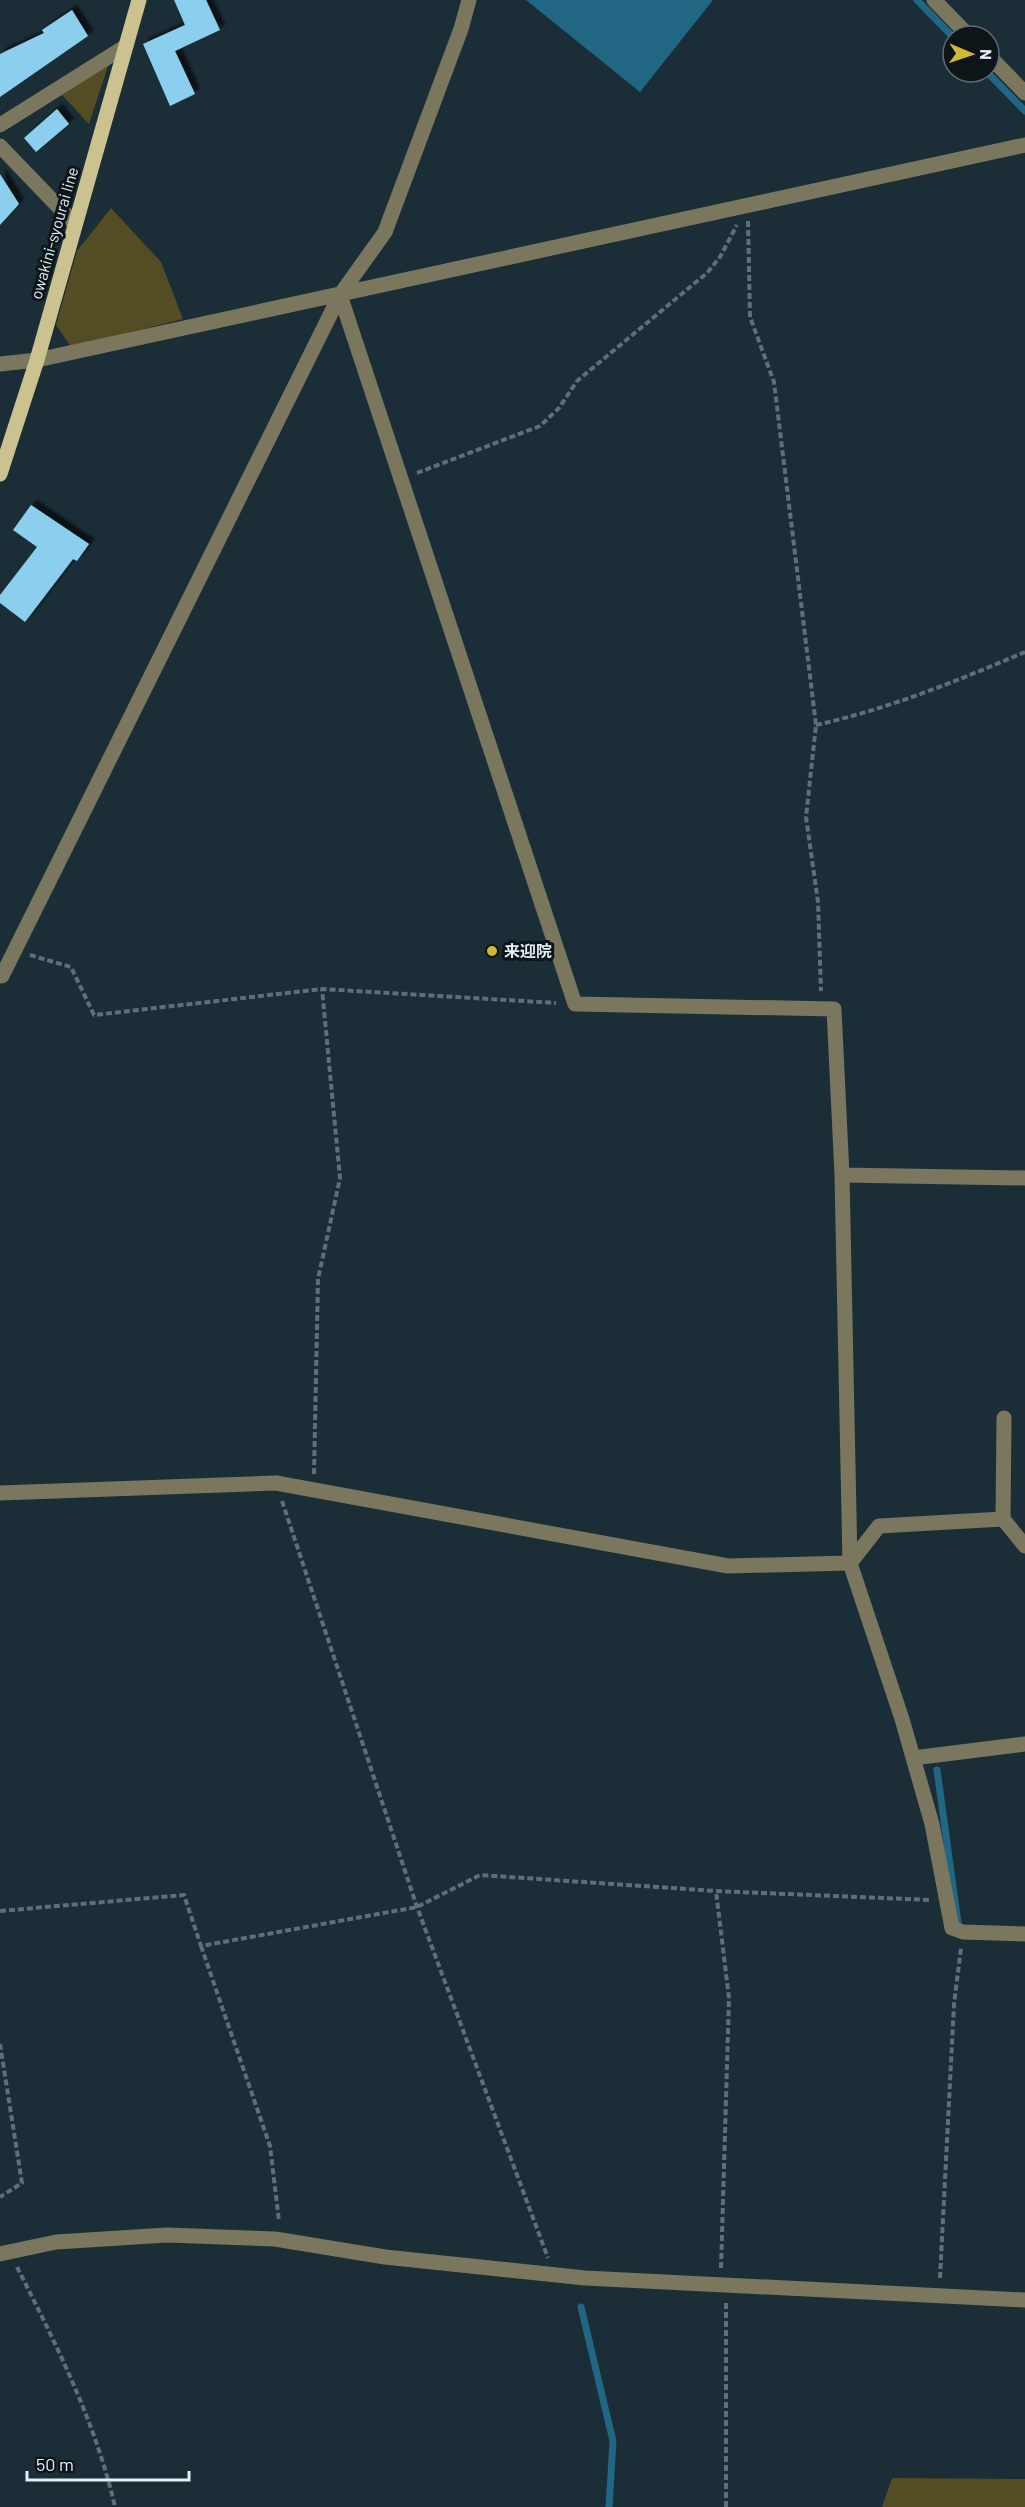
<svg xmlns="http://www.w3.org/2000/svg" width="1025" height="2507" font-family="Barlow,'Noto Sans JP',sans-serif">
<defs>
<filter id="shadow"><feDropShadow dx="5.5" dy="-5.5" stdDeviation="1.5" flood-color="#0009"/></filter>
</defs>
<rect width="100%" height="100%" fill="#1b2e37"/>
<path fill="#544c23" d="M109,63L89,124L62,95Z
M111,208L161,262L183,319L71,347L56,325L77,251Z
M892,2478L1025,2479V2507H882Z"/>
<path fill="#216683" d="M526,0H713L640,92Z"/>
<g fill="none" stroke-linecap="round" stroke-linejoin="round">
<path stroke="#216683" stroke-width="7" d="M917,0L953,37
M987,72L1025,111
M937,1770L958,1923
M581,2307L613,2441L609,2507"/>
</g>
<path fill="#8bceee" filter="url(#shadow)" d="M174,0H206L220,30L175,51L195,94L170,106L143,44L185,25Z
M72,10L88,36L0,97V54L44,33L42,30Z
M57,109L69,124L36,152L24,138Z
M0,174L19,204L0,225Z
M31,505L89,544L77,561L73,559L25,622L0,603V595L37,547L13,530Z"/>
<g fill="none" stroke-linecap="round" stroke-linejoin="round">
<path stroke="#5e6f77" stroke-width="4" stroke-dasharray="6 3" stroke-linecap="butt" d="M748,221L750,317L774,382L816,725L806,817L818,902L821,991
M417,473L540,426L559,408L577,381L707,273L720,257L737,225
M816,725C888,709 957,681 1025,652
M30,955L71,967L94,1015L322,989L556,1003
M314,1474L318,1279L340,1178L322,989
M282,1501L417,1907L548,2258
M0,1911L184,1895L201,1946L417,1907L480,1875L716,1891
M201,1946L270,2146L279,2221
M0,2044L22,2183L0,2197
M17,2267C56,2344 96,2423 115,2507
M721,2268L729,1998L716,1891L930,1900
M940,2278L954,2004L961,1948
M726,2507V2301"/>
<path stroke="#7b765e" stroke-width="15" d="M934,0L969,36
M989,56L1025,93
M0,125L126,46
M0,146L75,224
M340,295L575,1004L834,1009L842,1175L850,1563L902,1719L932,1824L952,1928L963,1932L1025,1934
M0,364L37,360L1025,145
M2,976L340,295L385,232L461,29L469,0
M842,1175L1025,1178
M0,1493L276,1483L728,1566L850,1563L879,1526L1003,1519L1025,1546
M1003,1519L1004,1418
M913,1758L1025,1744
M0,2254L56,2242L167,2235L275,2239L385,2257L585,2278L1025,2300"/>
<path stroke="#ccc28f" stroke-width="15" d="M0,474L37,360L139,0"/>
</g>
<circle fill="#d0b837" stroke="#0d1519" stroke-width="2" cx="492" cy="951" r="6"/>
<g text-anchor="middle" stroke-width="6" stroke-linejoin="round" paint-order="stroke">
<g font-size="16" fill="#e3eff5" stroke="#0d1519">
<text transform="translate(54 233) rotate(-74)" y="6">owakini-syourai line</text>
</g>
<g font-size="16" font-weight="bold" fill="#e3eff5" stroke="#0d1519" text-anchor="start">
<text x="504" y="957">来迎院</text>
</g>
</g>
<g transform="translate(971 54) rotate(92)"><circle r="28" fill="#0d1519" stroke="#636c71" stroke-width="1.5"/>
<path d="M0-4.5L10 22L0 15L-10 22Z" fill="#d0b837"/>
<text y="-9" font-size="16" font-weight="bold" text-anchor="middle" fill="#e3eff5">N</text>
</g>
<path d="M27 2471v9h162v-9" fill="none" stroke="#e3eff5" stroke-width="3"/>
<text x="36" y="2471" font-size="18" fill="#e3eff5" stroke="#0d1519" stroke-width="4.5" paint-order="stroke">50 m</text>
</svg>
